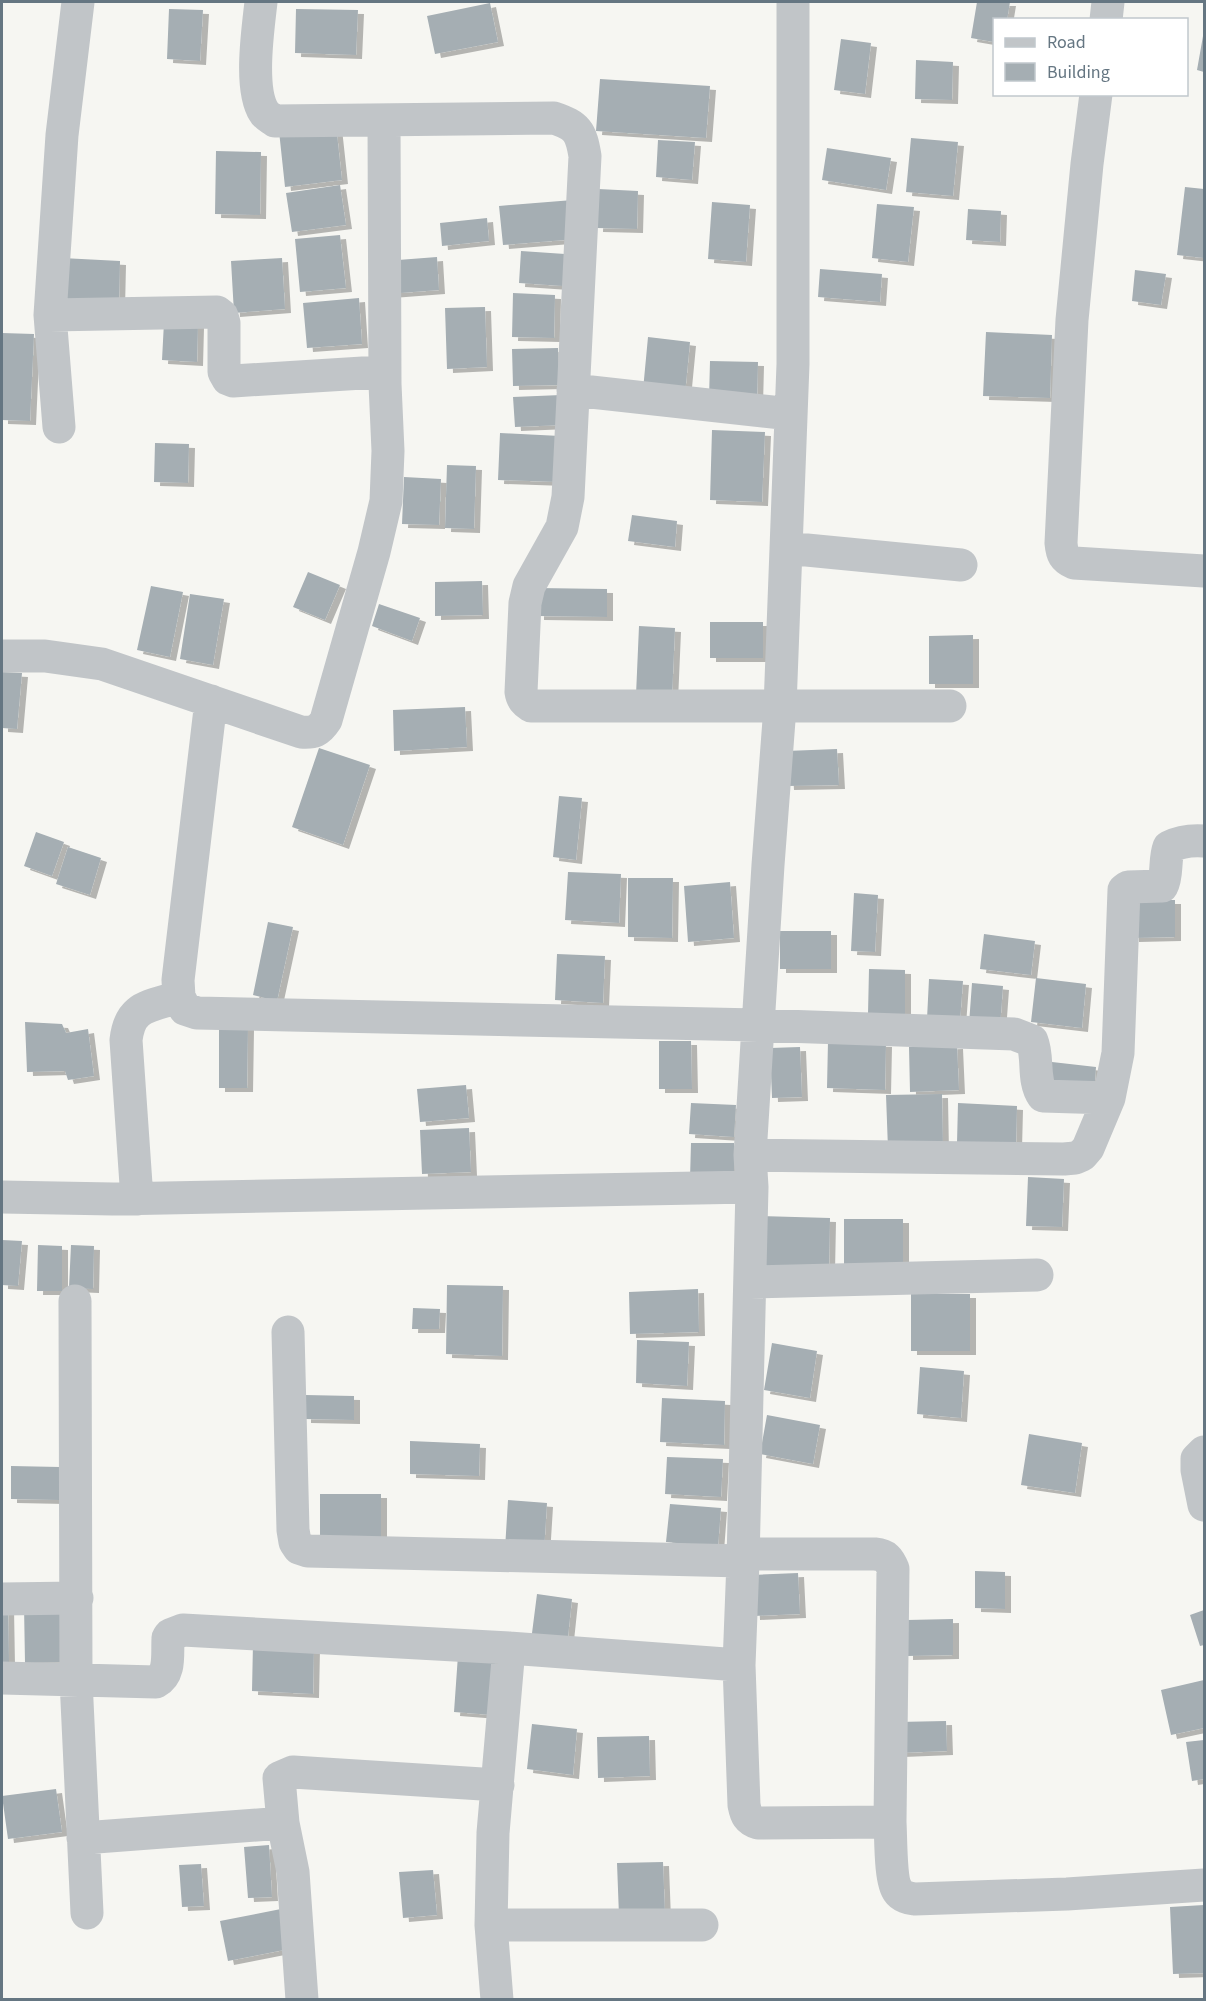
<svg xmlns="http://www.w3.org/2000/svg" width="1206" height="2001" font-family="'Source Sans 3',sans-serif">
<defs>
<filter id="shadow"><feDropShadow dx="6" dy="4" stdDeviation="0" flood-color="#0004"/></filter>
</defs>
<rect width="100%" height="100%" fill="#f6f6f2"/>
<path fill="#a5aeb3" filter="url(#shadow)" d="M977,2H1010L1007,20H994V42L971,38Z
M490,3L498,42L435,54L427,16Z
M169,9L203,10L200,61L167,59Z
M296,9L358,10L356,55L295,53Z
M1203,36H1204V72L1197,70Z
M841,39L871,43L865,94L834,90Z
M916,60L953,62L952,100L915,99Z
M600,79L710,86L706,138L596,131Z
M336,125L342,180L285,187L279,131Z
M911,138L958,142L953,196L906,192Z
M658,140L695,142L692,180L656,177Z
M827,148L891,158L886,190L822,180Z
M216,151L261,152L260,215L215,214Z
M340,185L346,225L292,232L286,193Z
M1185,187L1204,189V258L1177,255Z
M598,189L638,191L637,229L597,228Z
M573,200L577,239L503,245L499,206Z
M712,202L750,205L746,262L708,259Z
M877,204L914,207L908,262L872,258Z
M968,209L1001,211L1000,242L966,240Z
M487,218L489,241L442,246L440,223Z
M340,235L346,288L300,292L295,239Z
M521,251L565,254L563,286L519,283Z
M437,257L439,290L387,294L385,261Z
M62,258L120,261L119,305L61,303Z
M282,258L285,309L234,313L231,261Z
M820,269L882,274L880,302L818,297Z
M1135,270L1166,274L1161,305L1132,301Z
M513,293L555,295L554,338L512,337Z
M359,298L362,344L307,348L303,303Z
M485,307L487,367L447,369L445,308Z
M164,322L198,324L197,362L162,360Z
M986,332L1052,335L1050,398L983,396Z
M2,333L34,334L30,421L2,420Z
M648,337L690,342L685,394L643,390Z
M558,348L559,385L513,386L512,349Z
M710,361L758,362L757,401L709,399Z
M561,395L563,425L515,427L513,397Z
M712,430L765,432L762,502L710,500Z
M500,433L560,436L559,482L498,480Z
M155,443L189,444L188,483L154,482Z
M447,465L476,466L474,529L445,528Z
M404,477L441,479L439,525L402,524Z
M632,515L677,521L675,547L628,541Z
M308,572L340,585L325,620L293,607Z
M482,581L483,615L435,616V582Z
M151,586L183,592L170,657L137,650Z
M538,588L607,589V617L538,616Z
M190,594L224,599L213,665L180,659Z
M379,604L420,618L412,641L372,626Z
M710,622H763V658H710Z
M639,626L675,628L672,697L636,695Z
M973,635V684H929V636Z
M2,672L22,673L17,729L2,728Z
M465,707L467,747L394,751L393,710Z
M319,748L370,765L343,845L292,827Z
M837,749L839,785L788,786L786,751Z
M559,796L582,798L576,860L553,857Z
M36,832L64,842L52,876L24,866Z
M68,847L101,858L90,895L56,884Z
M568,872L621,874L619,923L565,920Z
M628,878H673L672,938L628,937Z
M730,882L734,938L688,942L684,886Z
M854,893L878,895L875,952L851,951Z
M1132,900H1175V937L1133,938Z
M268,922L293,927L277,1001L253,995Z
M780,931H831V969H780Z
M984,934L1035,941L1031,975L980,969Z
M557,954L605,956L603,1003L555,1000Z
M869,969L905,970V1015L868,1014Z
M1036,978L1086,984L1082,1028L1031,1022Z
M929,979L963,981L960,1021L927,1019Z
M972,983L1003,986L1000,1027L969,1024Z
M25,1022L62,1024L66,1033L88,1029L94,1076L68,1080L65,1071L27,1072Z
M219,1025L248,1026L247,1088H219Z
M659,1041H691L692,1089H659Z
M828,1041L886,1043L885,1090L827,1088Z
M957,1045L959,1090L910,1092L909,1047Z
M800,1047L802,1097L772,1098L770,1048Z
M1052,1062L1096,1067L1094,1094L1049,1089Z
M466,1085L469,1118L420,1122L417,1089Z
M942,1094L943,1148L888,1149L886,1095Z
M691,1103L736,1105L734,1137L689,1134Z
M958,1103L1017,1106L1016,1145L957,1143Z
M469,1128L471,1172L422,1174L420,1130Z
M691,1143H734V1179H690Z
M1028,1177L1064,1179L1062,1227L1026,1226Z
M760,1216L830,1218L829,1268L759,1267Z
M844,1219H903V1267H844Z
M2,1240L22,1241L18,1286L2,1285Z
M38,1245L62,1246V1291H37Z
M71,1245L94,1246L93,1289L69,1288Z
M447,1285L503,1286L502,1356L446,1354Z
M698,1289L699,1332L630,1334L629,1292Z
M911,1294H970V1351H911Z
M413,1308L440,1309L439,1329H412Z
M637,1340L689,1342L687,1386L636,1383Z
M772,1343L817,1351L810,1398L764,1390Z
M920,1367L964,1371L961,1418L917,1414Z
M305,1395L354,1396V1420L305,1419Z
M662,1398L725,1401L724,1445L660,1442Z
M767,1415L820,1425L813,1464L760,1454Z
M1029,1434L1082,1443L1075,1493L1021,1485Z
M410,1441L480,1444L479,1476L410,1474Z
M667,1457L723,1459L721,1497L665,1494Z
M11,1466L60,1467L59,1500L11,1499Z
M320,1494H381V1538H320Z
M508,1500L547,1503L544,1551L505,1549Z
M670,1504L721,1508L718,1547L666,1542Z
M975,1571L1005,1572V1609L975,1608Z
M798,1573L800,1614L754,1616L752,1575Z
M537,1594L572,1599L567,1646L531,1641Z
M2,1604H8L9,1662H2Z
M66,1604L67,1662L25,1663L24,1605Z
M1204,1610V1645L1200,1646L1190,1615Z
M953,1619V1655L907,1656V1620Z
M253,1643L314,1645L313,1694L252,1691Z
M458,1655L496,1658L492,1715L454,1712Z
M1204,1680V1728L1171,1735L1161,1690Z
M946,1721L947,1751L898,1753L897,1722Z
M532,1724L577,1729L573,1775L527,1769Z
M649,1736L650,1776L598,1778L597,1737Z
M1204,1740V1779L1192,1781L1186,1742Z
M56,1789L62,1832L8,1839L2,1796Z
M269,1845L272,1897L248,1898L244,1847Z
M663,1862L665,1915L619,1916L617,1863Z
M201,1864L204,1906L182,1907L179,1865Z
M433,1870L437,1915L403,1918L399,1872Z
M1204,1905V1973L1173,1974L1170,1907Z
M286,1908L294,1948L228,1961L220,1921Z"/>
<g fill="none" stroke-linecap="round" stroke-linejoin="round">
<path stroke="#c1c5c8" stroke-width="33" d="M261,2C258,29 249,89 264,112C266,116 271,118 275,121L554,118C577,126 581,131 585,156L568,497L562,527L529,586L525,603L521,692C522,699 525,702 531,706H950
M1106,20L1108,2
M1096,94L1087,164L1072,320L1061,543C1062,554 1064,559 1074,563L1204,571
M384,120L385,384
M573,390L791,414
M59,427L50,315L62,135L78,2
M786,548L961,565
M2,656H45L102,664L301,732C314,733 319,731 326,720L374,552L386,501L388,451L385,384L384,376L379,372L233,381L228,379L224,372V323L222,316L217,312L50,315
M211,701L178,980L179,997L185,1009L197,1013L758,1025L1014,1034L1032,1041C1039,1058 1032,1080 1043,1096L1109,1098
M750,1155L1064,1159L1075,1158L1082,1155L1088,1148L1109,1098L1118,1053L1124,890L1128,887L1162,886C1168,875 1164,860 1169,847C1181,841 1191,840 1204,841
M2,1197L113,1199L752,1187
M137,1199L126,1040C130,1005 149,1007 179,997
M750,1282L1037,1275
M75,1301L76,1680L87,1913
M288,1332L293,1530L295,1542L299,1548L308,1551L743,1561
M1204,1452L1197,1459V1470L1204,1505
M743,1554H875C886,1555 889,1559 893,1569L890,1822
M2,1599L77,1598
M739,1665L744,1805C746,1815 748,1820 758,1823L890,1822C891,1837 890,1881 898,1891C902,1897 909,1898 915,1899L1067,1894L1204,1885
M2,1678L156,1682C171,1674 167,1654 168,1638L170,1635L183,1630L509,1648L739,1665L743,1561L752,1187L750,1155L768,865L780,707L793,364V2
M283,1823L293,1872L302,2000
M83,1838L283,1823L279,1778L293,1772L498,1785
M491,1925H702
M497,2000L491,1925L493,1833L509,1648"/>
</g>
<rect width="1206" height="2001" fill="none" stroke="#657682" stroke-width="6"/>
<rect x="993" y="18" width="195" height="78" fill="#ffffff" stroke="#c1c8cd" stroke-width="1.5"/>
<rect x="1005" y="38" width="30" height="9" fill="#c1c5c8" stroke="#c1c8cd" stroke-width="1.5"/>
<text x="1047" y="48" font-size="18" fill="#657682">Road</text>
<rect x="1005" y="63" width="30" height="18" fill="#a5aeb3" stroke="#c1c8cd" stroke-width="1.5"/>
<text x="1047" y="78" font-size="18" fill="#657682">Building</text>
</svg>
